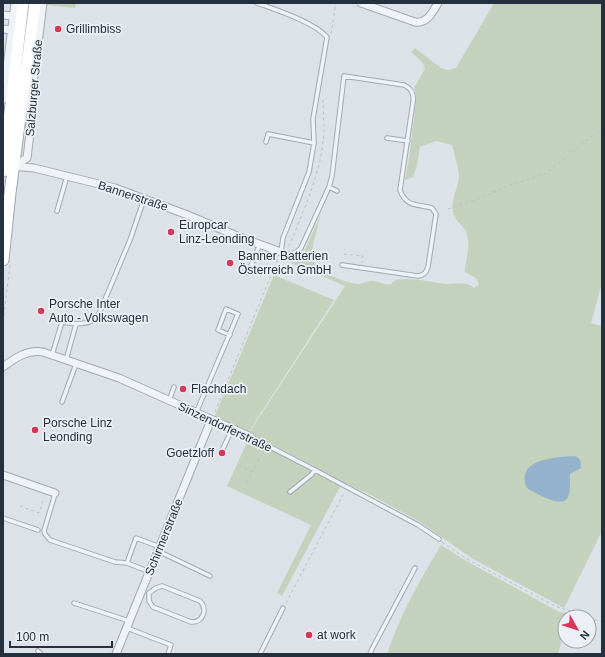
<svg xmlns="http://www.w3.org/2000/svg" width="605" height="657" font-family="Arial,sans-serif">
<rect width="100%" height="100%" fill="#dde2e8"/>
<path fill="#c4d2bd" d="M47,3H76L75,8L47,5Z
M494,3H602V283L591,323L602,326V531L564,608L473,559L420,522L367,493L342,482L316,467L249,433L345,286L287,261L295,260L303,254L321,214C319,222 311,249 312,256C314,272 345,283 359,284C364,284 368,280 373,281C379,281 385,286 391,284C393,283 394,281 396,280C399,279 405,279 408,279C421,279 434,283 448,284C457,284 466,281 474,288L479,285L477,279L465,272C465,259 472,246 466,232C463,224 454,221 453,212C450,202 459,186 459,175C458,165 454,155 452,145L436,141L420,147L417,166L413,177L405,180C409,162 411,143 413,125C415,113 417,100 414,88L425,69L423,63L411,52L415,48L441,68L448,70L456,68Z
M274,275L334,300L248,433L214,418Z
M249,438L318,473L340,487L282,596L277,593L311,525L227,486Z
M441,545L463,559L559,612L569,613L568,617H565V629L558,654H387C400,615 420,580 441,545Z"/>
<path fill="#94b2cb" d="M575,456C581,459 581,462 581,468L570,474C570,481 571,495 566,500C558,506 534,493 527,488C515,459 555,457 575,456Z"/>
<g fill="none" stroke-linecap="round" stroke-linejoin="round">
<defs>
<path id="service" d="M257,3C276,10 314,22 327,37L313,119L314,143
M387,138L408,141
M266,142L268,134L314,143L309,172L283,238L281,252C290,255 294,255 301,248L329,187L332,176L344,76L404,85C412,89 414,94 413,102L400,190C406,207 417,204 432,208L436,214L428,267C426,273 424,275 418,276L342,265
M329,187L337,191
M57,211L67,176
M248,273L260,244
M52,355L62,322C74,324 90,326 98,316L130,240L144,199
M66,360L76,324
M169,401L174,387
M62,402L76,364
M196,413L238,314L226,309L218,330L230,335
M251,437L315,470L418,525L439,539
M221,453L232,429
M290,492L311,475L315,470
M55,494L44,531L45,534L50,540L115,562L127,563L150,572
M3,518L38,530
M158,551L210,576
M127,563L136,538L160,547
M162,586L200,601C208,609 203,623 191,622L153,607L149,601V593L156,588Z
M74,603L129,621
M127,628L171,645L168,654
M38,651L41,654
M260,654L283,608
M370,654L372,649L415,568"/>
<path id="minor" d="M361,3L415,22C427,24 432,13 438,3
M3,15L13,16
M3,29L12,30
M3,99L15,3
M11,166L34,168L115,188L185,214L237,236L281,252
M14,166L27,158L30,133V108L43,3
M3,367C15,358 28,349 43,352L119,378L251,437
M3,475L55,493
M116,654L211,420"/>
<path id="primary" d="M3,171L23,3
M3,260L10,193L35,3"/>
</defs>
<use href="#service" stroke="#a2a9b2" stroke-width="5.5"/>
<use href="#minor" stroke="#a2a9b2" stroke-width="9"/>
<use href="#primary" stroke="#9ba7b4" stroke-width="13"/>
<path stroke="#bac0c6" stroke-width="1" stroke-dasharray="3 3" stroke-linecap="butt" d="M331,34L336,3
M448,209L476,200L508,186L545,174L602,128
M288,246L290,244C303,211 319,178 323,142C325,128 323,112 323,97
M344,254L363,256L362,263
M3,322L10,265
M215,412L278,258
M239,465L252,472
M247,483L264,449
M20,506L39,513L44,498
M442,542L465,558L555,606L587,617
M286,603L344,493
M589,618L602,622"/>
<use href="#service" stroke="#eff2f6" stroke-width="3.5"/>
<use href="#minor" stroke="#eff2f6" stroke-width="7"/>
<use href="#primary" stroke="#fff" stroke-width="11"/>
</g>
<g fill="#d83759" stroke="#ecf0f5" stroke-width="1.5">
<circle cx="58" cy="29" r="4"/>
<circle cx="171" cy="232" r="4"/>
<circle cx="230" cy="263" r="4"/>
<circle cx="41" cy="311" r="4"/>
<circle cx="183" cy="389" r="4"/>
<circle cx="35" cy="430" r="4"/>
<circle cx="222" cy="453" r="4"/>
<circle cx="309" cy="635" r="4"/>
</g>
<g text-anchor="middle" stroke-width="3.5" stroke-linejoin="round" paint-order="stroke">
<g font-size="12" fill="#25303f" stroke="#ecf0f5" text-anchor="start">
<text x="66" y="33">Grillimbiss</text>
<text x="179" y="229">Europcar<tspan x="179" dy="14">Linz-Leonding</tspan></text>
<text x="238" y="260">Banner Batterien<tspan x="238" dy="14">Österreich GmbH</tspan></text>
<text x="49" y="308">Porsche Inter<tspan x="49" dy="14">Auto - Volkswagen</tspan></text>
<text x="191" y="393">Flachdach</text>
<text x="43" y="427">Porsche Linz<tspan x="43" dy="14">Leonding</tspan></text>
<text x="214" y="457" text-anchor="end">Goetzloff</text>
<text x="317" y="639">at work</text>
</g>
<g font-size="12" fill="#25303f" stroke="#ecf0f5">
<text transform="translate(34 88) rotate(-85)" y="4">Salzburger Straße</text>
<text transform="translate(133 196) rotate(18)" y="4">Bannerstraße</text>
<text transform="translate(225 427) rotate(25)" y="4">Sinzendorferstraße</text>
<text transform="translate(164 537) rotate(-68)" y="4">Schirmerstraße</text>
</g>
</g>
<rect width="605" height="657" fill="none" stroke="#25303f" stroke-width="8"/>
<g transform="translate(577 629) rotate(129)"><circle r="19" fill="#ecf0f5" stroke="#9ca3ac"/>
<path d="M0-3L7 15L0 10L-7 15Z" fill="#d83759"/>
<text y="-6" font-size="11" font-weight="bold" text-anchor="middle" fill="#25303f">N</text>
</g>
<path d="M10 641v6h102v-6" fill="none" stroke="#25303f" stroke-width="2"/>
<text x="16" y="641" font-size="12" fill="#25303f" stroke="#ecf0f5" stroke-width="3" paint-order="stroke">100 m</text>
</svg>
